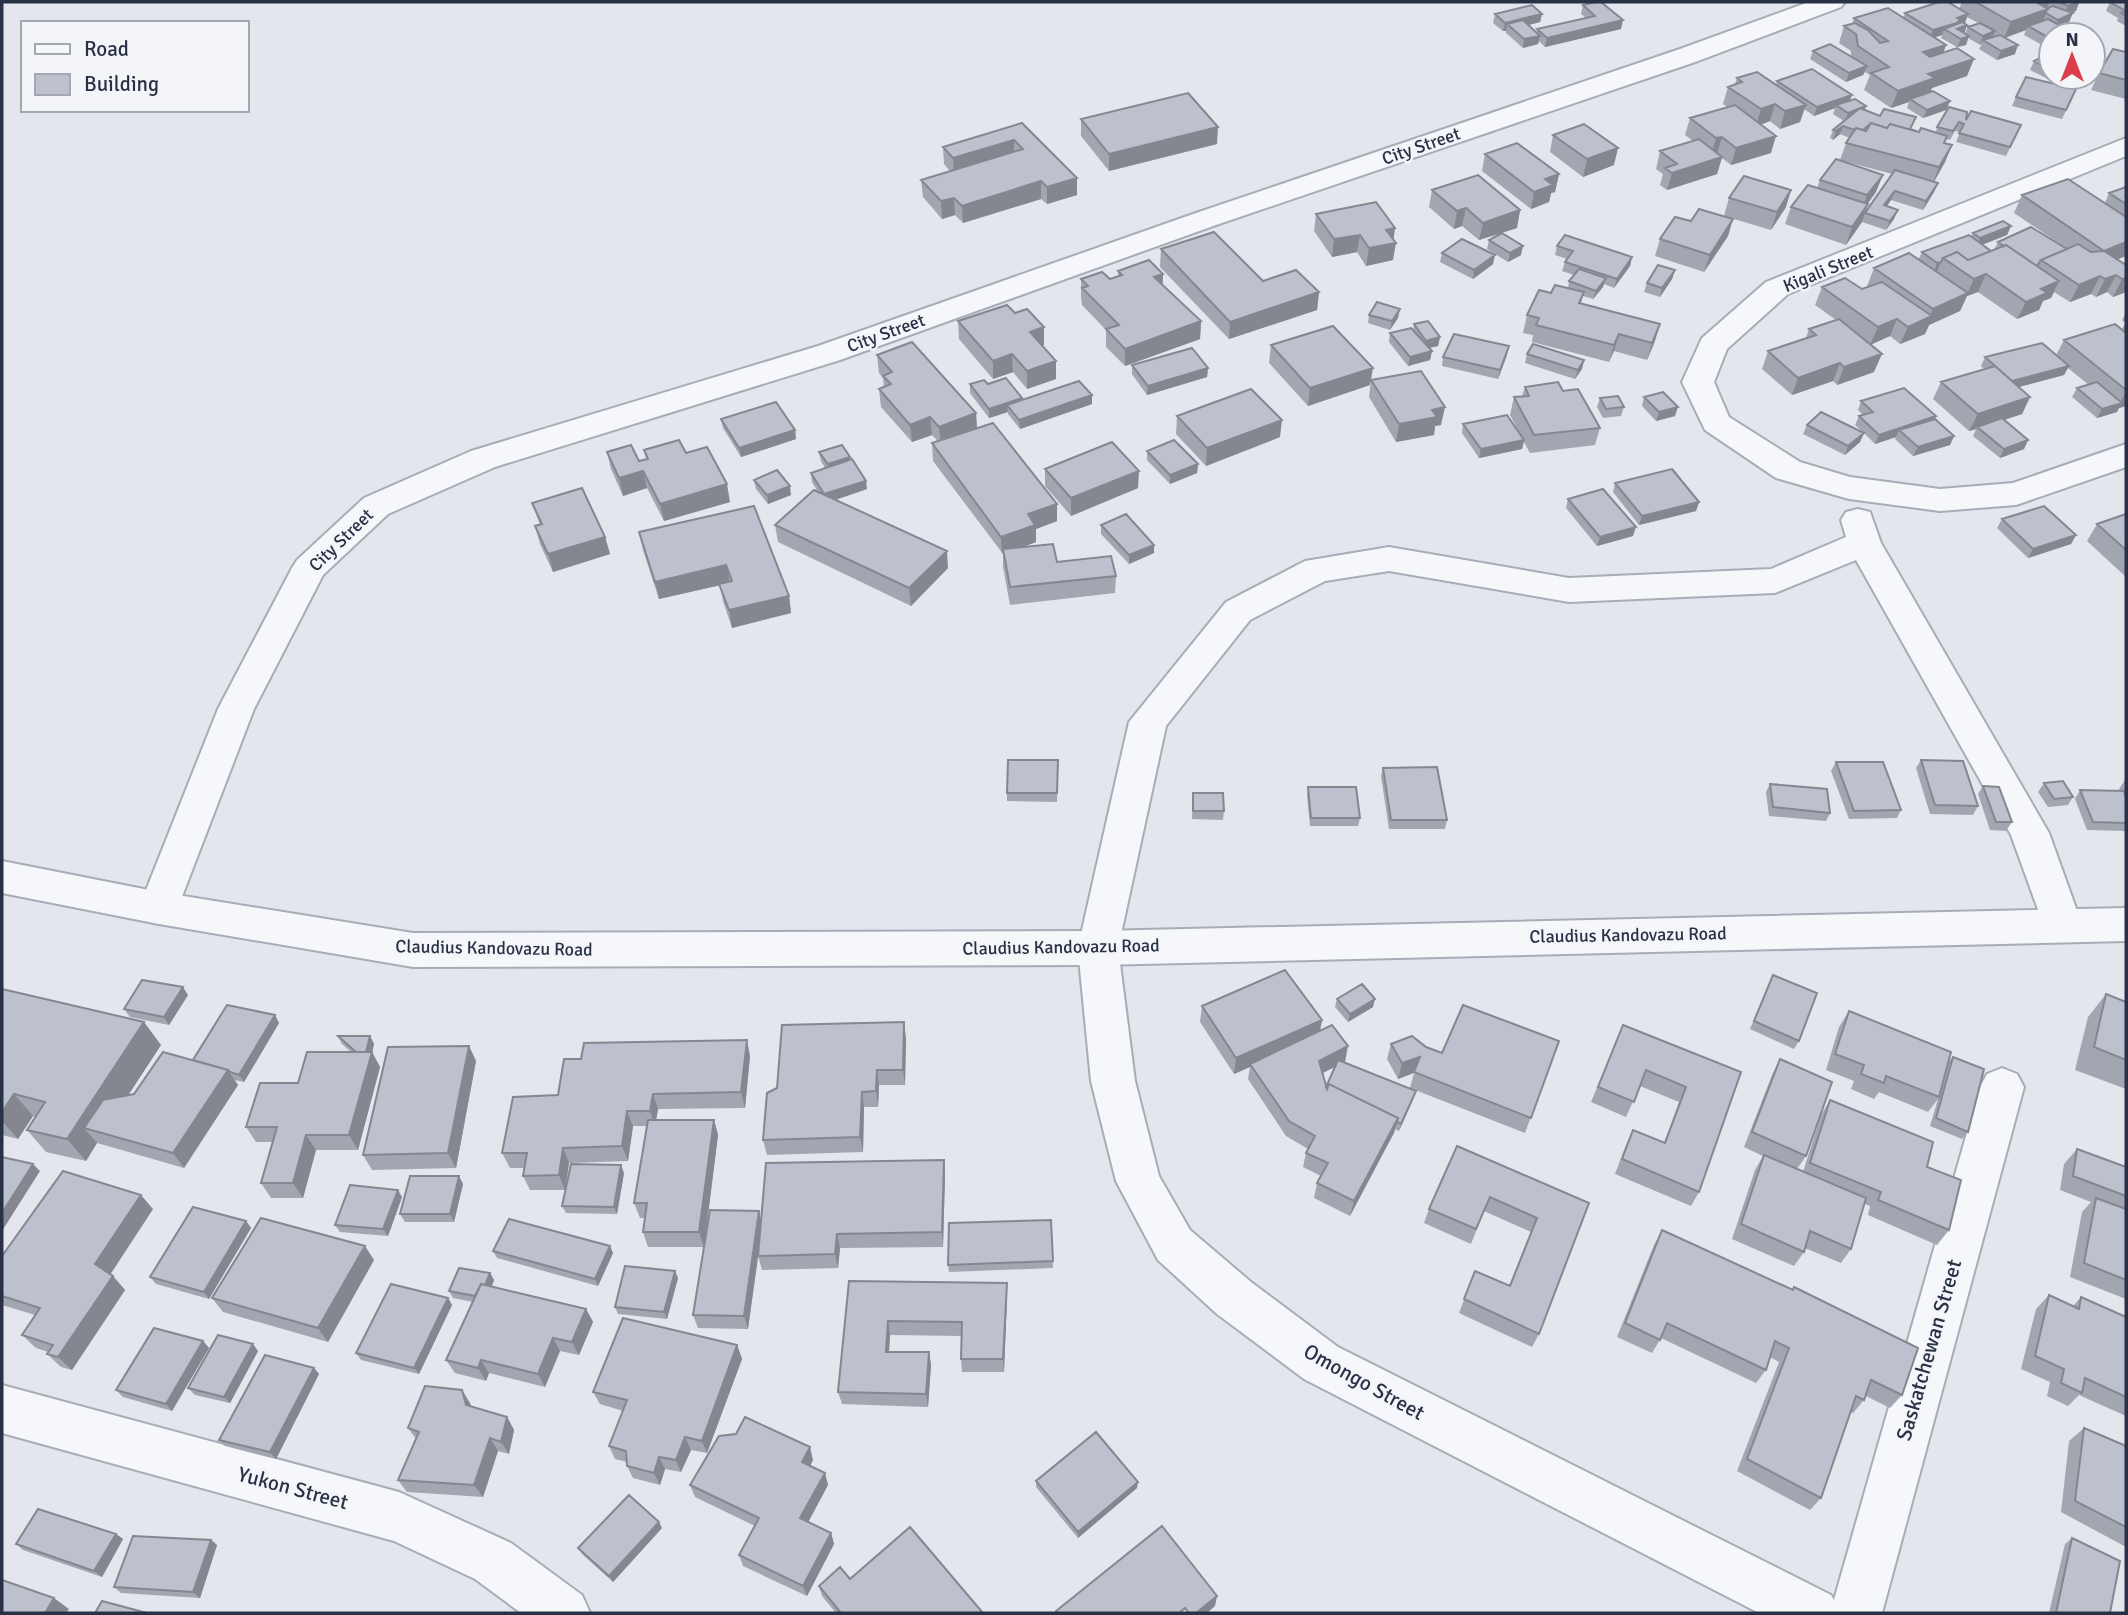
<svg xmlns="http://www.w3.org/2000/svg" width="2128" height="1615" font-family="Signika,sans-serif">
<rect width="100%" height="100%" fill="#e3e6ec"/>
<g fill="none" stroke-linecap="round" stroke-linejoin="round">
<defs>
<path id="minor" d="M1809,2H1845L1841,7L1698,61L1216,225L840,360L495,467L388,514L323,575L254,709L173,920L159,924L145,920L139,908L218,709L292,568L297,560L364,498L471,451L818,346L1196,213L1680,49Z
M2126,138V156L1788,294L1727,349L1714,382L1729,417L1800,462L1850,477L1940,489L2013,483L2126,444V467L2016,505L1940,511L1849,499L1776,478L1705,430L1682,382L1702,338L1766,282Z
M1858,509L1870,512L1881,543L2049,833L2082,925L2076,937L2062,942L2048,937L2011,835L1856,560L1775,593L1569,602L1389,571L1325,581L1250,620L1166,726L1118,948L1135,1081L1159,1176L1190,1230L1251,1282L1338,1347L1831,1595L1834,1600L1980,1087L1987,1074L2002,1068L2017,1074L2024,1087L1882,1613H1759L1304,1379L1217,1314L1158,1260L1116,1181L1091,1081L1078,948L1129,722L1226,602L1305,561L1389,547L1569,578L1771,569L1846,537L1841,520L1846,512Z
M2,1385L399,1492L511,1543L582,1595L590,1613H521L475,1579L394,1541L2,1433Z"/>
<path id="tertiary" d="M2,861L159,892L413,933L1098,931L2126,908V941L1098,965L413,967L159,924L2,893Z"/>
</defs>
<use href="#minor" stroke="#a7acb7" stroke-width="4"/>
<use href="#tertiary" stroke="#a7acb7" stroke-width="4"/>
<use href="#minor" fill="#f6f7fa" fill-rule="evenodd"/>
<use href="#tertiary" fill="#f6f7fa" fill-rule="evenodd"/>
</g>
<path fill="#a2a6b0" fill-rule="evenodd" d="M1962,2H2079L2076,11L2071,12L2069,22L2060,26L2072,32L2071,35H2051V48L2049,49L2024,35L2026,30L2005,38L2015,54L1997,60L1979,49L1982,44L1980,45L1968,38L1966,45L1957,47L1941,38L1942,35L1935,37L1946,45L1943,52L1967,76L1932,88L1930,92L1950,101L1946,110L1923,118L1907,108L1909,102L1891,108L1864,90L1870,75L1865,72L1863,75L1846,82L1810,59L1813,51L1851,57V51L1839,43L1844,26L1852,24L1854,18H1903L1905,13L1959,9ZM1967,17L1978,23L1968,27L1965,33H1964L1967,25L1964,23Z
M2110,2H2126V25H2124L2117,21L2118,18L2106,11Z
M1583,5L1621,29L1545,47L1539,41L1538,44L1523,48L1506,33V31H1503L1493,23L1495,14H1542L1540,22L1528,25L1537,33V29L1586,18L1581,14Z
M2126,52V99L2091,90L2099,73Z
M2051,53V77H2085L2083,82L2071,88L2076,89L2062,119L2012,106L2016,97L2062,86L2030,70L2034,61L2050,55Z
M1737,78L1776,85L1777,81L1850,100L1866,106L1865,110L1919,132H1936L1937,127L1966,120L2021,125L2006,156L1956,142L1960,132L1955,131L1950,140L1946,139L1944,143L1952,145L1945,162L1934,182L1938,183L1934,192L1923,210L1891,200L1887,206L1894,219L1886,230L1862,222L1865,213L1892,174L1840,160L1846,143L1850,138L1840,134L1833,140L1830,138L1833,130L1844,121L1833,114L1835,108L1814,116L1804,109L1800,122L1780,129L1770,121L1761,125L1771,153L1731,165L1722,158L1717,174L1667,190L1660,185L1663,174L1656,169L1660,151L1693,141L1685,135L1690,118L1727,107L1723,104L1728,87L1735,84Z
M1081,119L1217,144L1109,171L1081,136Z
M1022,123L1077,178V195L1047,204L1041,199L963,223L955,215L942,219L923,197L921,180L950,171L944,164L943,147Z
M1553,135L1614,165L1583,177L1550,152Z
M1485,154L1559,174L1555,192L1551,193L1549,202L1531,209L1482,171Z
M1820,180L1876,192L1867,204H1868L1862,222L1846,245L1785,224L1791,207L1817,188Z
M2126,187V256L2118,259L2126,265V292L2113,297L2107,292L2096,297L2091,294L2070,302L2054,292L2051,298L2043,301L2039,310L2017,319L1978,292L1967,296L1960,311L1929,325L1925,334L1900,344L1890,336L1870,345L1874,372L1837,385L1833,381L1792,395L1762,369L1768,351L1806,338L1809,329L1836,320L1815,305L1822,287L1862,289L1868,287L1867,286L1874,268L1918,260L1922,252L1971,237L1973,233L2011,226L2007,235L1982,245L1991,251L1994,250L1998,242L2066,248L2014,213L2022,195L2105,203L2109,193Z
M1432,190L1520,210L1517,228L1479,240L1462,226L1454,229L1429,207Z
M1729,198L1786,207L1771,230L1724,216Z
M1316,214L1393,240V260L1366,266L1357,252L1332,257L1314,231Z
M1728,236L1704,272L1655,256L1660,239Z
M1489,240L1521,255L1508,262L1487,249Z
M1557,246L1632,257L1630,266L1614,288L1604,284L1603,287L1593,299L1583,296L1581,304L1655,341L1647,360L1614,351L1609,362L1532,342L1533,335L1523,333L1527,315L1568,288L1569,281L1574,275L1562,271L1565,262L1567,259L1555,255Z
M1161,249L1263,281L1319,292L1317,310L1229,339L1160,267Z
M1442,253L1493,264L1473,279L1440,262Z
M1675,270L1672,279L1660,297L1644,292L1647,283Z
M1118,271L1163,274V285L1201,321L1200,339L1125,366L1106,347V330L1082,305L1081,297V279H1110L1118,276Z
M2126,312V406L2119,408L2117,412L2097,418L2072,397L2077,388L2089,385L2068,368L2064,375L2019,387L2030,397L2022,414L2004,420L2028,440L2024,449L2000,458L1973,436L1976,429L1969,431L1933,399L1941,382L1984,369L1981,366L1985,357L2056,355L2064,340L2122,329L2125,323L2122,320Z
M1015,313L1044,327V345H1042L1056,361V379L1027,389L1013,372L993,379L959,339L958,321Z
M1369,315L1398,318L1390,330L1368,323Z
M1414,324L1440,337L1438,346L1429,348L1432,351L1430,360L1408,366L1389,342L1390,333L1413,330Z
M1271,345L1370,385L1308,406L1269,363Z
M1527,354L1584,360L1582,369L1575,379L1525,363Z
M877,355L976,413L977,428L1057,521L1036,529V542L1023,547L1057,562L1116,576L1115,593L1010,605L1003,567V554L933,461L932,443L938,441L932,435L912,442L881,407L879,389L884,387L883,378L879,373Z
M1507,355L1498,379L1442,366L1443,357Z
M1132,365L1208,368L1207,377L1147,395L1132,374Z
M1371,380L1441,425L1435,426L1434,435L1396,442L1369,397Z
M970,384H988L1022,398V400L1092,404L1020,429L1008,414V412L989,418L970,393Z
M1525,387L1563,391L1600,428L1595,445L1530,453L1524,442L1522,449L1479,458L1462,433L1463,424L1520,434L1510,415L1514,397L1522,396Z
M1644,397L1675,416L1656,421L1642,406Z
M1600,398L1624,407L1621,416L1603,418L1597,407Z
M1861,401L1935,419L1954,436L1950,445L1913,456L1895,439L1896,437L1875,444L1864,433L1860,442L1845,455L1803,434L1807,425L1864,433L1855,425L1859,416L1863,415L1858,410Z
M1177,416L1280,437L1206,466L1176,434Z
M721,419L795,430L796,439L741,457L723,428Z
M644,450L686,453L730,502L664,521L647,488L623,496L611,469L607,452L639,461L646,459Z
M1147,451L1198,464L1197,473L1170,484L1147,460Z
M819,452L850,457V460L867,489L836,500L948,568L911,606L778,542L775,525L818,492L812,482L811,473L825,468L821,461Z
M1045,469L1138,488L1071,516L1045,486Z
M754,480L791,495L768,504L756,489Z
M1615,483L1699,502L1696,511L1639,525L1613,492Z
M1568,499L1633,536L1597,546L1566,508Z
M532,503L605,537L610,554L553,572L540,544L535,526L540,525Z
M754,506L789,596L791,613L732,628L723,601L720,585L659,599L643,550L639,532Z
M2126,514V577L2087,541L2097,524Z
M2002,519L2076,535L2071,544L2028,558L1997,528Z
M1101,525L1154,545V553L1129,564L1101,534Z
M1058,760L1057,802L1007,801V793Z
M1921,760L1978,806L1973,815L1930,814L1916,768Z
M1836,762L1901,810L1897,818L1849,819L1831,771Z
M1383,768L1447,820L1445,829H1389L1381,776Z
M2125,780H2126V831L2087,830L2075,799L2080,790L2120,791L2119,789Z
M2044,783L2073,797L2068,805L2048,807L2038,792Z
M1770,784L1830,813L1826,821L1769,816L1766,792Z
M1983,786L2012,822L2006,831L1990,830L1978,794Z
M1308,787L1360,818L1358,826H1310L1307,796Z
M1193,793L1224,811L1223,820L1192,819Z
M1773,975L1799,1041L1794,1049L1750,1029Z
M2,989L161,1045L128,1095L134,1094L275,1015L279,1023L244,1082L235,1080L238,1085L184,1168L97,1143L86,1161L46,1152L27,1130L36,1117L33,1116L18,1139L2,1135Z
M2106,994L2126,1002V1089L2075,1070L2088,1017Z
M188,995L169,1025L130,1017L124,1009Z
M1337,999L1373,1007L1348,1022L1335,1007Z
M1202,1006L1322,1020L1320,1030L1344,1062L1413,1099L1399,1131L1395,1129L1350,1216L1314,1198L1317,1183L1321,1176L1303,1167L1306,1153L1308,1149L1286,1136L1248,1079L1250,1067L1234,1074L1200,1022ZM1335,1067L1326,1087L1323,1073Z
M1849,1011L1948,1062L1953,1057L1968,1132L1962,1139L1930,1126L1938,1099L1928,1112L1879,1092L1874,1099L1851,1089L1854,1081L1826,1070L1839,1027Z
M1623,1025L1741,1072L1699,1192L1691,1206L1615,1174L1626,1145L1633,1130L1664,1143L1679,1102L1640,1086L1626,1117L1591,1102Z
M338,1036H370L374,1044L372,1052L380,1067L358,1150H316L303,1198H271L261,1183L273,1142H256L246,1127L298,1083L351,1052L342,1044Z
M906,1038L905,1085H879L878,1107H864L863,1152L767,1155L763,1140Z
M1559,1041L1525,1133L1410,1088L1414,1073L1398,1079L1387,1059L1391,1044L1426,1047L1442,1053Z
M469,1046L476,1061L456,1168L372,1170L363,1155Z
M750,1056L745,1108L658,1109L656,1120H714L718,1135L704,1247H648L643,1232L645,1218H640L634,1203L647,1126H633L628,1161L569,1163L565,1190H530L523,1176L524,1168H510L502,1153L558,1095Z
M1780,1059L1806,1156L1797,1169L1803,1172L1821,1115L1830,1100L1927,1167L1949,1230L1937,1245L1868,1215L1870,1206L1865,1204L1851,1249L1841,1263L1805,1248L1804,1252L1794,1266L1732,1239L1755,1170L1763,1156L1744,1147L1772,1075Z
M1457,1146L1589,1203L1539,1334L1532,1347L1459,1313L1475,1271L1509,1286L1531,1232L1484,1211L1471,1244L1424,1223L1429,1209Z
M2077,1149L2126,1167V1299L2070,1277L2082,1212L2091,1202L2060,1190L2064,1164Z
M944,1160L945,1175L943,1247L840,1248L838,1268L762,1270L758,1256L759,1252L748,1329L698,1328L693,1315L759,1211L761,1221Z
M624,1173L617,1214L566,1213L562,1206Z
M463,1184L454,1222H405L400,1214Z
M402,1197L388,1236L340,1232L335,1225Z
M153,1209L110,1274L125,1290L72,1370L61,1367L47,1354L48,1352L36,1348L22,1335L35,1315L2,1305V1256Z
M1051,1220L1053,1268L949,1272L948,1265Z
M246,1221L251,1228L209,1299L156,1284L150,1277Z
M1662,1230L1792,1290L1794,1287L1902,1395L1890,1408L1866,1396L1864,1400L1853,1413L1850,1412L1821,1498L1810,1510L1737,1471L1779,1362L1770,1357L1766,1370L1756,1383L1661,1338L1652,1353L1617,1337L1654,1245Z
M493,1251L613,1253L598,1286L497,1258Z
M374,1260L328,1342L223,1312L212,1298Z
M675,1271L678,1278L667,1319L618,1314L615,1307Z
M490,1273L494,1280L492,1287L586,1309L593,1322L579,1355L560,1351L545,1387L489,1373L486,1381L455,1373L446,1360L473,1302L453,1298L449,1291Z
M849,1281L1007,1283V1297L1004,1372H962L961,1359L962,1336L890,1335L889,1352H929L931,1365L928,1407L842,1404L838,1392Z
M2049,1295L2073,1306L2081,1297L2126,1317V1416L2079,1395L2068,1406L2047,1396L2050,1382L2021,1369L2036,1309Z
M448,1298L452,1305L419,1374L361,1360L356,1353Z
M203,1341L209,1348L172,1411L123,1397L116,1390Z
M737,1345L742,1359L707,1453L691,1450L681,1472L665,1469L660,1485L633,1478L627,1466V1462L615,1459L609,1446L623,1411L600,1404L593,1392Z
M258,1351L230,1403L195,1395L188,1388Z
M314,1368L319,1374L276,1459L225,1446L219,1440Z
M470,1403L471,1406L507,1417L514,1430L509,1454L498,1451L483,1497L407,1492L398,1480L416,1439L408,1428Z
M2084,1428L2126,1446V1547L2061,1512L2069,1441Z
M813,1460L810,1466L825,1473L828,1485L808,1522L831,1533L834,1544L807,1596L743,1566L739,1555L755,1526L695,1497L690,1485Z
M1036,1481L1137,1488L1078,1538L1036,1487Z
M662,1528L613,1582L582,1554L578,1548Z
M116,1534L123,1539L102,1577L23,1550L16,1544Z
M2072,1538L2110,1613H2049L2065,1544Z
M211,1540L217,1545L200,1598L121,1593L114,1587Z
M850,1579L983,1613H836L822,1596L819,1586Z"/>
<path fill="#848790" d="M2041,2H2049L2048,6L2033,12L2036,4Z
M2079,2L2076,11L2064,15L2068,6Z
M2048,9L2041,25L2028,26L2026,30L2004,38L2011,22Z
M2073,13L2069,22L2055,28L2058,20Z
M1542,14L1540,22L1513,29L1507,24L1506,31H1503L1505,23Z
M1968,14L1965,23L1944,29L1942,35L1930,39L1933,30L1957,18Z
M1623,20L1621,29L1545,47L1547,38Z
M1967,25L1964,34L1957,29Z
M1995,31L1992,40H1983L1981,44L1980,45L1983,36Z
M1540,36L1538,44L1523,48L1524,39Z
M1969,36L1966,45L1957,47L1961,39Z
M1946,45L1940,62L1923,52Z
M2018,45L2015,54L1997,60L2001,51Z
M1974,59L1967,76L1932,88L1929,95L1910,99L1909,102L1891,108L1898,91L1928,74Z
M1867,66L1863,75L1846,82L1849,73Z
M2080,77H2085L2083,82L2069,89L2073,81Z
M1852,95L1849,103L1836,105L1835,108L1814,116L1817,107Z
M1950,101L1946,110L1923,118L1927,110Z
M1775,104L1770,121L1756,126L1761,109Z
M1806,105L1800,122L1780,129L1785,111Z
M1866,106L1863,115L1845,121L1848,113Z
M1843,126L1840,134L1833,140L1836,131Z
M1218,127L1217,144L1109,171V154Z
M1776,136L1771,153L1731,165L1736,148Z
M1722,137L1717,154L1711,155L1716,138Z
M1014,140V157L954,175L953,158Z
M1952,145L1945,162L1932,185L1939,167Z
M1618,148L1614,165L1583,177L1587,159Z
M1722,157L1717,174L1667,190L1672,173Z
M1559,174L1555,192L1551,193L1549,202L1531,209L1534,192L1545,179Z
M1883,175L1876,192L1861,213L1867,195Z
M1077,178V195L1047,204V187Z
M1041,181V199L963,223L962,206Z
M1938,183L1934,192L1923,210L1926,201Z
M1791,190L1786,207L1771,230L1777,212Z
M1895,191L1891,200L1881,214L1884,205Z
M954,198L955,215L942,219L941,201Z
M1868,204L1862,222L1846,245L1852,227Z
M1466,208L1462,226L1454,229L1457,211Z
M1520,210L1517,228L1479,240L1483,223Z
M1898,210L1894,219L1886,230L1890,221Z
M1733,219L1728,236L1704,272L1710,255Z
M2011,226L2007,235L1976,247L1980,238Z
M1395,228L1393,244L1396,243L1393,260L1366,266L1369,248L1386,230Z
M1360,235L1357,252L1332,257L1334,239Z
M2126,236V256L2095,268L2104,251Z
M1523,246L1521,255L1508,262L1510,253Z
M1495,255L1493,264L1473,279L1474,270Z
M1632,257L1630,266L1614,288L1617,279Z
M1941,262L1937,271L1934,272L1937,263Z
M1675,270L1672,279L1660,297L1662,288Z
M1163,274L1162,292L1154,277Z
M1986,274L1978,292L1967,296L1960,311L1929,325L1925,334L1900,344L1908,327L1929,318L1933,309L1967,294L1974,279Z
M2116,275L2107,292L2096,297L2105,279Z
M2100,276L2091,294L2070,302L2079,285Z
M1606,278L1603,287L1593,299L1596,291Z
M2126,278V292L2113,297L2122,279Z
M2059,281L2051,298L2043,301L2039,310L2017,319L2026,302L2041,289Z
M1319,292L1317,310L1229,339L1230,322Z
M1400,309L1398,318L1390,330L1392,321Z
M1897,319L1890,336L1870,345L1878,327Z
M1201,321L1200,339L1125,366V349Z
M1660,324L1655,341L1647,360L1652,343Z
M1044,327V345L1030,349V332Z
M1619,334L1614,351L1609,362L1614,345Z
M1440,337L1438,346L1424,349L1426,341Z
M1509,346L1507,355L1498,379L1500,370Z
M1432,351L1430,360L1408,366L1410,357Z
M1012,354L1013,372L993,379V361Z
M1882,354L1874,372L1837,385L1844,367Z
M1584,360L1582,369L1575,379L1578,370Z
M1056,361V379L1027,389V371Z
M1840,363L1833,381L1792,395L1798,378Z
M2069,366L2064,375L2007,390L2011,381Z
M1208,368L1207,377L1147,395L1148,386Z
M1373,368L1370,385L1308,406L1310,388Z
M2126,392V406L2119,408L2117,412L2097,418L2102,409L2120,403Z
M1092,395V404L1020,429L1019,420Z
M2030,397L2022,414L1979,428L1977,427L1976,429L1969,431L1978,414Z
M1022,398V407L1007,405L1008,412L989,418V409Z
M1445,407L1441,425L1435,426L1434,435L1396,442L1399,424L1432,410Z
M1678,407L1675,416L1656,421L1659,412Z
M976,413L977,430L941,444L939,427Z
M1936,416L1932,425L1899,430L1896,437L1875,444L1879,435Z
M930,417L932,435L912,442L910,425Z
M1282,420L1280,437L1206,466L1207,448Z
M795,430L796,439L741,457L739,448Z
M1864,433L1860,442L1845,455L1848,446Z
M1954,436L1950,445L1913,456L1918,447Z
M1524,440L1522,449L1479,458L1481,449Z
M2028,440L2024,449L2000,458L2004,449Z
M850,457L851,466L829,473L828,464Z
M1198,464L1197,473L1170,484V475Z
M643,471L647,488L623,496L619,478Z
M1139,471L1138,488L1071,516V498Z
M866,481L867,489L825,503L824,494Z
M727,484L730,502L664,521L660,504Z
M790,486L791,495L768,504L767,495Z
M1699,502L1696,511L1639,525L1642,516Z
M1057,504V521L1036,529V542L1004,554L1003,549L1002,555L1001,537L1028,514Z
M1636,527L1633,536L1597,546L1600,537Z
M2076,535L2071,544L2028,558L2033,549Z
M605,537L610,554L553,572L548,554Z
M1154,545V553L1129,564V555Z
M947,551L948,568L911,606L909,588Z
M726,565L730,583L659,599L655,582Z
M789,596L791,613L732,628L729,610Z
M183,987L188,995L169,1025L164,1017Z
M1375,999L1373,1007L1348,1022L1350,1014Z
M275,1015L279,1023L244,1082L239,1075Z
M1322,1020L1319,1036L1250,1064V1067L1234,1074L1236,1058Z
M144,1022L161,1045L103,1134L84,1128L97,1143L86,1161L67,1139Z
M904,1022L906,1038L905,1085L903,1070Z
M370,1036L374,1044L372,1052L380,1067L358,1150L349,1135Z
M747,1040L750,1056L745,1108L741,1092Z
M469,1046L476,1061L456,1168L448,1153Z
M1348,1046L1345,1062L1316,1076L1319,1061Z
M1420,1057L1416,1072L1398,1079L1402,1063Z
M228,1070L238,1085L184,1168L173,1153Z
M877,1070L879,1085L878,1107L876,1091Z
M1416,1091L1413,1099L1399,1131L1401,1124Z
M862,1092L864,1107L863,1152L860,1137Z
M14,1094L33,1116L18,1139L2,1121V1112Z
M653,1094L658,1109L655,1126L650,1111Z
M627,1111L633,1126L628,1161L622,1146Z
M1398,1118L1394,1133L1350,1216L1354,1201Z
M714,1120L718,1135L704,1247L699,1232Z
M306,1135L316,1150L303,1198L293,1183Z
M563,1148L569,1163L565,1190L559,1175Z
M944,1160L945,1175L943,1247L942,1232Z
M33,1164L40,1171L2,1231V1213Z
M621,1165L624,1173L617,1214L614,1207Z
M459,1176L463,1184L454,1222L450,1214Z
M398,1190L402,1197L388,1236L383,1229Z
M141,1195L153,1209L108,1278L95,1264Z
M759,1211L762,1225L748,1329L744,1316Z
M246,1221L251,1228L209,1299L204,1292Z
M837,1234L840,1248L838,1268L835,1254Z
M365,1246L374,1260L328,1342L318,1328Z
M610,1246L613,1253L598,1286L595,1279Z
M675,1271L678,1278L667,1319L664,1312Z
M490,1273L494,1280L484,1304L480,1297Z
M113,1276L125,1290L72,1370L58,1357Z
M1007,1283V1297L1004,1372L1003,1359Z
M448,1298L452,1305L419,1374L414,1368Z
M586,1309L593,1322L579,1355L572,1342Z
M888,1321L890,1335L888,1365L886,1352Z
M553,1338L560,1351L545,1387L538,1374Z
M203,1341L209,1348L172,1411L166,1404Z
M253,1344L258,1351L230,1403L224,1397Z
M737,1345L742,1359L707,1453L702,1441Z
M929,1352L931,1365L928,1407L926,1394Z
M481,1360L489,1373L486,1381L478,1368Z
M314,1368L319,1374L276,1459L270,1452Z
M462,1390L470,1403L474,1418L466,1405Z
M507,1417L514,1430L509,1454L501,1442Z
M685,1437L691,1450L681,1472L676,1460Z
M490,1438L498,1451L483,1497L474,1485Z
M810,1447L813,1460L806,1474L802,1462Z
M659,1457L665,1469L660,1485L654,1473Z
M825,1473L828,1485L804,1530L800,1518Z
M1138,1482L1137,1488L1078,1538V1532Z
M659,1522L662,1528L613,1582L609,1576Z
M831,1533L834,1544L807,1596L803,1586Z
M116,1534L123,1539L102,1577L94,1571Z
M211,1540L217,1545L200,1598L193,1592Z
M1217,1596L1215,1606L1207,1613H1196Z
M54,1598L69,1609L66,1613H45Z"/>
<path fill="#bcc1cd" stroke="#848790" stroke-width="2" d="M1596,2H1601L1623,20L1547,38L1537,29L1595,16L1583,5Z
M1939,2H1948L1968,14L1957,18L1960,20L1957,23L1933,30L1905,13Z
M1976,2H2036L2048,9L2011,22Z
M2059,2H2079L2068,6Z
M2110,2H2126V16L2121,13L2126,11Z
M1532,5L1542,14L1505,23L1495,14Z
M2053,6L2073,13L2058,20L2046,13L2047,8Z
M1888,8L1946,45L1923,52L1930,57L1957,48L1974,59L1928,74L1935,78L1898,91L1871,73L1889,67L1858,46L1856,34L1844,26L1855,23L1868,30L1880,43L1888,41L1854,18Z
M2048,19L2072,32L2065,35H2051V39L2028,26Z
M1523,20L1540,36L1524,39L1507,24Z
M1962,22L1967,25L1957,29L1969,36L1961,39L1944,29Z
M1980,23L1995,31L1983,36L1968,27Z
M2000,35L2018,45L2001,51L1983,40Z
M1830,44L1867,66L1849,73L1813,51Z
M2113,49L2126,52V80L2099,73Z
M2048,54L2051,56V70L2034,61Z
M1812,69L1852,95L1817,107L1777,81Z
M1757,72L1806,105L1785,111L1775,104L1761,109L1728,87L1742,82L1737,78Z
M2026,77L2076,89L2066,110L2016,97Z
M2066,77H2080L2073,81Z
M1933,91L1950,101L1927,110L1910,99Z
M1188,93L1218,127L1109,154L1081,119Z
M1855,99L1866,106L1848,113L1836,105Z
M1735,105L1776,136L1736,148L1722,137L1716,138L1690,118Z
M1949,107L1967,112L1966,120L1971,111L2021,125L2010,147L1959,133L1964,124L1959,122L1953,131L1937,127Z
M1860,108L1880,116L1884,109L1916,117L1910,129L1919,132L1890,124L1887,128L1871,123L1863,130L1856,128L1855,130L1843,126L1836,131L1833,130Z
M1022,123L1077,178L1047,187L1041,181L962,206L954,198L941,201L921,180L1023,149L1014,140L953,158L943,147Z
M1871,123L1887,128L1890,124L1919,132L1921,128L1947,136L1944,143L1952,145L1939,167L1846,143L1856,128L1866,131Z
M1584,124L1618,148L1587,159L1553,135Z
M1699,139L1722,157L1672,173L1665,168L1677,164L1660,151Z
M1517,143L1559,174L1545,179L1553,185L1534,192L1485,154Z
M1836,159L1883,175L1867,195L1820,180Z
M1895,170L1938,183L1926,201L1895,191L1884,205L1898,210L1890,221L1865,213Z
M1478,175L1520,210L1483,223L1466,208L1457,211L1432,190Z
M1744,176L1791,190L1777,212L1729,198Z
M2068,179L2126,217V242L2104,251L2022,195Z
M1808,185L1868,204L1852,227L1791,207Z
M2126,187V204L2109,193Z
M1376,202L1395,228L1386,230L1396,243L1369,248L1360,235L1334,239L1316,214Z
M1699,209L1733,219L1710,255L1660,239L1675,217L1691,221Z
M2003,221L2011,226L1980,238L1973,233Z
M2031,227L2067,249L2041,260L2037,266L2006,245L2004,246L1998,242Z
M1214,232L1263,281L1296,270L1319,292L1230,322L1161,249Z
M1502,233L1523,246L1510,253L1489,240Z
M1565,235L1632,257L1617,279L1565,262L1573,251L1557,246Z
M1969,235L1991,251L1968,260L1957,252L1943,258L1941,262L1937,263L1922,252Z
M1462,239L1495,255L1474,270L1442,253Z
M2078,244L2091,252L2104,251L2126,265V278L2122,279L2116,275L2105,279L2100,276L2079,285L2041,260Z
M2006,245L2059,281L2041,289L2047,293L2026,302L1986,274L1974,279L1943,258L1957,252L1968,260Z
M1909,253L1968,293L1933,309L1874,268Z
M1149,260L1163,274L1154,277L1201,321L1125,349L1106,329L1119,325L1082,288L1088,286L1081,279L1102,272L1110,279L1122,275L1118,271Z
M1658,265L1675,270L1662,288L1647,283Z
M1579,269L1606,278L1596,291L1569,281Z
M1845,278L1862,289L1882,282L1932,316L1908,327L1897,319L1878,327L1822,287Z
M1555,285L1584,292L1579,303L1660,324L1652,343L1619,334L1614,345L1536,325L1539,318L1527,315L1539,290L1551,293Z
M1377,302L1400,309L1392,321L1369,315Z
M1007,305L1015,313L1027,309L1044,327L1030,332L1056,361L1027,371L1012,354L993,361L958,321Z
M1839,319L1882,354L1844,367L1840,363L1798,378L1768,351L1816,335L1809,329Z
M1428,321L1440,337L1426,341L1414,324Z
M2115,324L2126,333V390L2064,340Z
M1333,326L1373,368L1310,388L1271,345Z
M1411,328L1432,351L1410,357L1390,333Z
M1454,334L1509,346L1500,370L1443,357Z
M912,342L976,413L939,427L930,417L910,425L879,389L891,384L883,376L892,372L877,355Z
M2042,343L2069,366L2012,381L1985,357Z
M1533,344L1584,360L1578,370L1527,354Z
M1192,348L1208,368L1148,386L1132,365Z
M1995,366L2030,397L1978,414L1941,382Z
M1421,371L1445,407L1432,410L1437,417L1399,424L1371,380Z
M1006,378L1022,398L989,409L970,384L984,380L988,384Z
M1079,381L1092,395L1019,420L1007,405Z
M1558,382L1563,391L1578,389L1600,428L1534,435L1514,397L1529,396L1525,387Z
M2097,382L2122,403L2102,409L2077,388Z
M1904,388L1936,416L1879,435L1859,416L1873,412L1861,401Z
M1251,389L1282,420L1207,448L1177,416Z
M1663,392L1678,407L1659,412L1644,397Z
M1618,396L1624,407L1606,409L1600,398Z
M776,402L795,430L739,448L721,419Z
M1821,412L1864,433L1848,446L1807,425Z
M1507,415L1524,440L1481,449L1463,424Z
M2002,418L2028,440L2004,449L1977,427Z
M1935,419L1954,436L1918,447L1899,430Z
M993,423L1057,504L1028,514L1035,525L1001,537L932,443Z
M679,440L686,453L707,447L727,484L660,504L643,471L619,478L607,452L631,445L639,461L648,459L644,450Z
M1174,440L1198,464L1170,475L1147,451Z
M1112,442L1139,471L1071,498L1045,469Z
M842,445L850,457L828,464L819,452Z
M852,459L866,481L824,494L811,473Z
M1672,469L1699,502L1642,516L1615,483Z
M777,470L790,486L767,495L754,480Z
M582,488L605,537L548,554L535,526L542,524L532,503Z
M1603,489L1636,527L1600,537L1568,499Z
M814,490L947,551L909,588L775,525Z
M754,506L789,596L729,610L719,584L732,581L726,565L655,582L639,532Z
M2044,506L2076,535L2033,549L2002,519Z
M1126,514L1154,545L1129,555L1101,525Z
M2126,514V550L2097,524Z
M1053,544L1057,562L1111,556L1116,576L1010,587L1003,549Z
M1008,760H1058L1057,793H1007Z
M1921,760L1963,761L1978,806L1935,805Z
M1836,762H1883L1901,810L1854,811Z
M1437,767L1447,820H1391L1383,768Z
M2063,781L2073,797L2054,799L2044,783Z
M1770,784L1827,789L1830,813L1773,807Z
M1983,786L1999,787L2012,822H1996Z
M1308,787H1356L1360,818H1311Z
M2080,790L2124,791L2126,798V823L2093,822Z
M1193,793H1223L1224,811H1193Z
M1285,970L1322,1020L1236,1058L1202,1006Z
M1773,975L1817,993L1799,1041L1754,1021Z
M142,980L183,987L164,1017L124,1009Z
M1362,984L1375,999L1350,1014L1337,999Z
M2,989L144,1022L67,1139L27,1130L45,1102L14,1094L2,1112Z
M2106,994L2126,1002V1060L2094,1047Z
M227,1005L275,1015L239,1075L230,1072L228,1070L193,1060Z
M1463,1005L1559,1041L1531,1118L1414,1072L1420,1057L1402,1063L1391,1044L1412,1036L1426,1047L1442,1053Z
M1849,1011L1951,1052L1939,1097L1886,1076L1884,1083L1861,1074L1864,1065L1835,1054Z
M904,1022L903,1070H877L876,1091L862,1092L860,1137L763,1140L767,1093L777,1088L782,1025Z
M1332,1025L1348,1046L1319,1061L1327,1089L1329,1084L1398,1118L1354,1201L1317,1183L1328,1163L1306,1153L1315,1136L1289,1121L1250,1064Z
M1623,1025L1741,1072L1699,1192L1622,1159L1633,1130L1665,1143L1686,1087L1646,1070L1634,1102L1598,1087Z
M338,1036H370L366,1052H356Z
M747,1040L741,1092L653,1094L650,1111H627L622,1146L563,1148L559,1175L523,1176L527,1153H502L513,1097L558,1095L564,1059H581L584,1043Z
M469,1046L448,1153L363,1155L388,1047Z
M163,1052L228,1070L173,1153L84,1128L103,1100L134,1094Z
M307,1052H372L349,1135H306L293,1183H261L277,1127H246L260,1083H298Z
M1953,1057L1984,1069L1968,1132L1936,1118Z
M1780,1059L1832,1082L1806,1156L1752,1132Z
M1338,1060L1416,1091L1401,1124L1397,1122L1398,1118L1329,1084L1327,1089L1326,1087Z
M1830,1100L1933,1142L1927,1167L1961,1180L1949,1230L1878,1200L1881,1192L1810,1163Z
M648,1120H714L699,1232H643L647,1203H634Z
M1457,1146L1589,1203L1539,1334L1464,1299L1475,1271L1510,1286L1537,1218L1490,1197L1476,1229L1429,1209Z
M2077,1149L2126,1167V1196L2073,1176Z
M1764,1155L1866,1198L1851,1249L1810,1231L1804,1252L1741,1224Z
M2,1157L33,1164L2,1213Z
M944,1160L942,1232L837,1234L835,1254L758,1256L766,1163Z
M571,1164L621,1165L614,1207L562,1206Z
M63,1171L141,1195L95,1264L113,1276L58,1357L47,1354L53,1345L22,1335L40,1308L2,1296V1256Z
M410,1176H459L450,1214H400Z
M350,1185L398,1190L383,1229L335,1225Z
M2096,1198L2126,1209V1280L2084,1263Z
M193,1207L246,1221L204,1292L150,1277Z
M710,1210L759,1211L744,1316L693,1315Z
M261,1218L365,1246L318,1328L212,1298Z
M509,1219L610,1246L595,1279L493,1251Z
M1051,1220L1053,1261L948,1265L949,1223Z
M1662,1230L1793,1290L1794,1287L1918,1348L1902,1395L1871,1380L1864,1400L1856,1396L1821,1498L1747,1459L1789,1348L1775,1341L1766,1370L1667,1323L1660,1340L1625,1323Z
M625,1266L675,1271L664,1312L615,1307Z
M459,1268L490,1273L485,1285L481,1284L475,1296L449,1291Z
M849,1281L1007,1283L1003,1359H961L962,1322L888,1321L886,1352H929L926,1394L838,1392Z
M391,1284L448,1298L414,1368L356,1353Z
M481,1284L586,1309L572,1342L553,1338L538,1374L481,1360L478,1368L446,1360Z
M2049,1295L2079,1309L2081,1297L2126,1317V1397L2085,1378L2082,1393L2061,1383L2064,1369L2035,1356Z
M623,1318L737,1345L702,1441L685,1437L676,1460L659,1457L654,1473L627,1466L626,1451L609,1446L627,1400L593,1392Z
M154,1328L203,1341L166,1404L116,1390Z
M218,1335L253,1344L224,1397L188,1388Z
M265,1355L314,1368L270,1452L219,1440Z
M425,1386L462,1390L466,1405L507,1417L501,1442L490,1438L474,1485L398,1480L419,1432L408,1428Z
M745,1417L810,1447L802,1462L825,1473L800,1518L831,1533L803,1586L739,1555L759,1518L690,1485L719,1436L736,1434Z
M2084,1428L2126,1446V1527L2075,1501Z
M1096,1432L1138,1482L1078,1532L1036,1481Z
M629,1495L659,1522L609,1576L578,1548Z
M38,1509L116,1534L94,1571L16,1544Z
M1162,1526L1217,1596L1196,1613H1189L1185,1608L1179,1613H1058L1056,1611Z
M910,1527L983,1613H841L819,1586L840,1567L850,1579Z
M133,1536L211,1540L193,1592L114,1587Z
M2072,1538L2120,1561L2110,1613H2056Z
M2,1580L54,1598L45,1613H2Z
M102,1601L147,1613H95Z"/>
<g text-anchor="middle" stroke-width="5" stroke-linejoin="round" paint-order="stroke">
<g font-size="18" fill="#293146" stroke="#f3f5f9">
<text transform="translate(1421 146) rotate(-19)" y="6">City Street</text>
<text transform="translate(1828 269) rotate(-22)" y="6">Kigali Street</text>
<text transform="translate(886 333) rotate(-20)" y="6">City Street</text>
<text transform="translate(341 540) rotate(-44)" y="6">City Street</text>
<text transform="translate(1628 935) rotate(-1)" y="6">Claudius Kandovazu Road</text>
<text transform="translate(1061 947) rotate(-1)" y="6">Claudius Kandovazu Road</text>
<text transform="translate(494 948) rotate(1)" y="6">Claudius Kandovazu Road</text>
</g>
<g font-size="21" fill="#293146" stroke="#f3f5f9">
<text transform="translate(1929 1350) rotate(-74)" y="7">Saskatchewan Street</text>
<text transform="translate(1364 1382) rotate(29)" y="7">Omongo Street</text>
<text transform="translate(293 1488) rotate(15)" y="7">Yukon Street</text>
</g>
</g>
<rect width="2128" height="1615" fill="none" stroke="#293146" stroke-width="7"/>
<rect x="21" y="21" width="228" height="91" fill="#f3f5f9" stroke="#a2a7b1" stroke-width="2"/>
<rect x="35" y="44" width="35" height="10" fill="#f6f7fa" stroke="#a2a7b1" stroke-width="2"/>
<text x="84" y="56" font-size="21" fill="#293146">Road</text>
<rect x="35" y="74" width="35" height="21" fill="#bcc1cd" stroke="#a2a7b1" stroke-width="2"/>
<text x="84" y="91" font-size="21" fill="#293146">Building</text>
<g transform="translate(2072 56)"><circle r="33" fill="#f3f5f9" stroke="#a2a7b1" stroke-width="2"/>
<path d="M0-5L12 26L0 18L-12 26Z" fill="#dc3d4b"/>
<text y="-10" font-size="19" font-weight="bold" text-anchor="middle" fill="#293146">N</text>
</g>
</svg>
